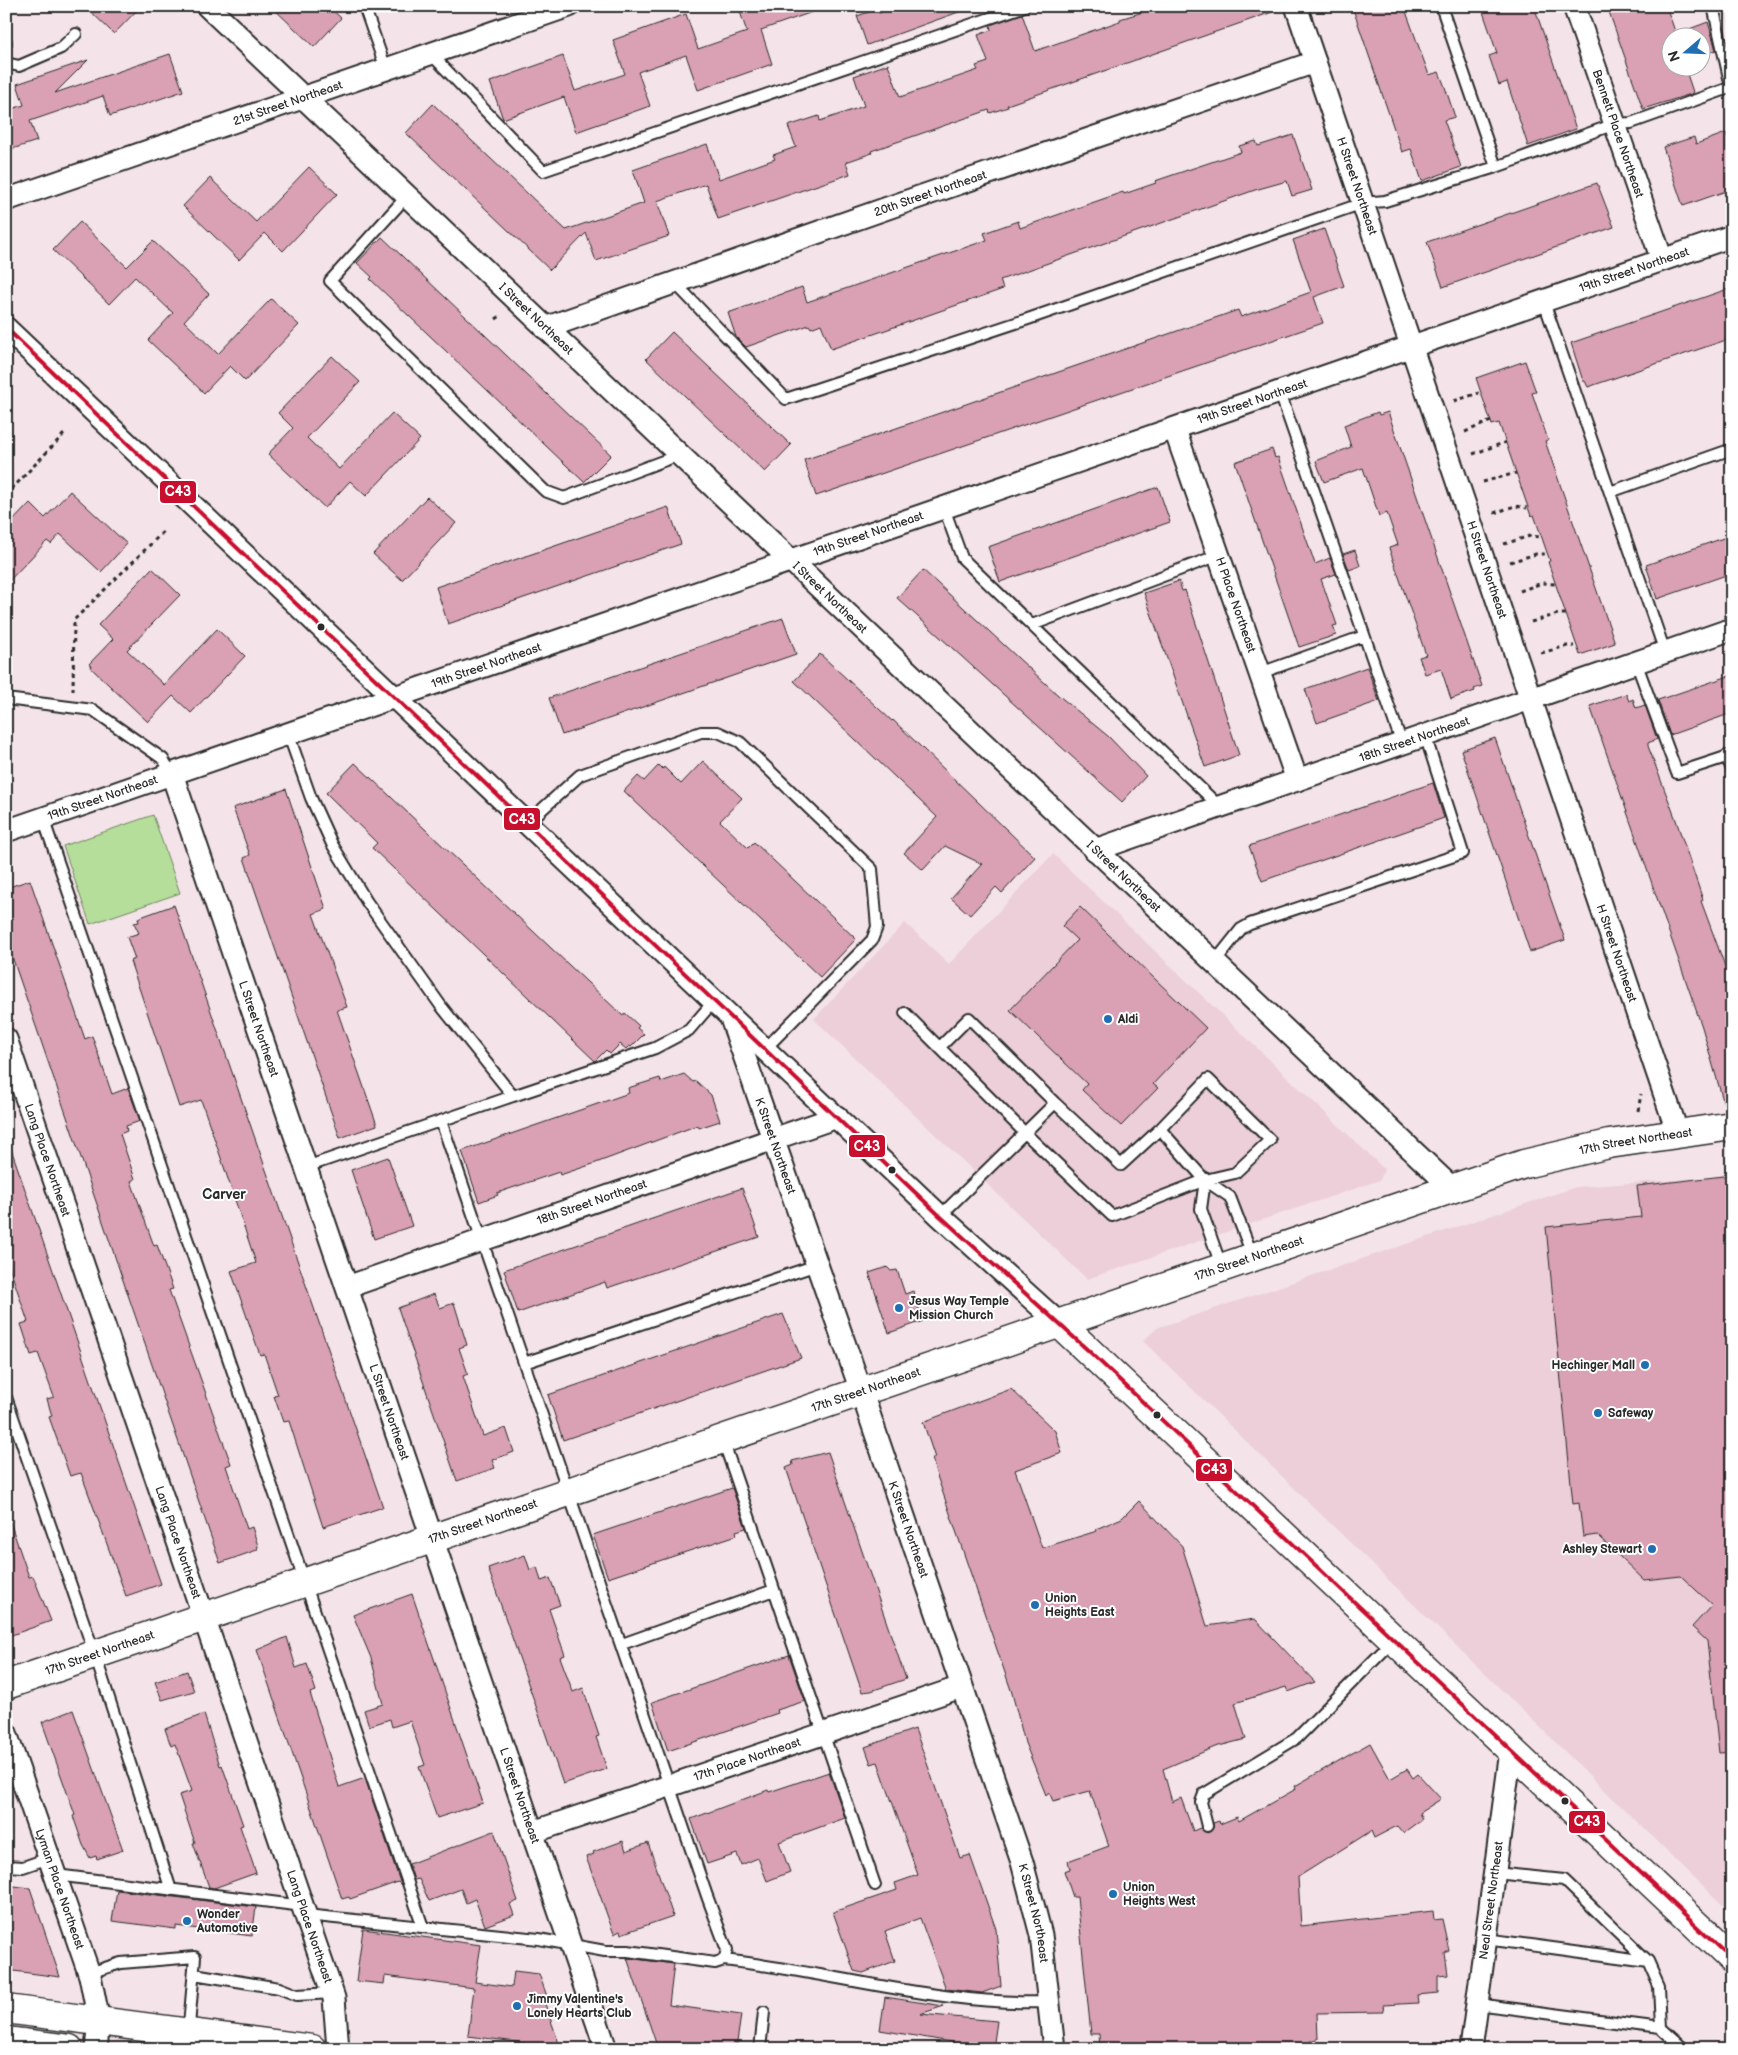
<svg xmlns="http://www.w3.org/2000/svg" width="1738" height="2055" font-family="'Balsamiq Sans',sans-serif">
<rect width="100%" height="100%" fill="#f4e3e8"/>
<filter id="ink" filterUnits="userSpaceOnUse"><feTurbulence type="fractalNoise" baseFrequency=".02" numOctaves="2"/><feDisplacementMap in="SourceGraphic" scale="10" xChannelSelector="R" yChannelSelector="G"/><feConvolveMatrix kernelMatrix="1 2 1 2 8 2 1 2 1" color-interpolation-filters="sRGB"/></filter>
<g filter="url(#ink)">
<path fill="#eccfd8" d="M1053,854L1384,1169L1380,1180L1087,1279L814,1019L905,923L949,964Z
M1732,1176V1914L1143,1341L1157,1328L1576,1187Z"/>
<path fill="#b5de9a" stroke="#708462" d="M153,815L180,893L90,924L63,846Z"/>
<path fill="#d9a1b3" stroke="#2b2b2b" d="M85,6H141L114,34Z
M271,6H328L341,18L314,47Z
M738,6H820L821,9L761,30L772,64L698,90L686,55L638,72L650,106L576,132L564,97L503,119L490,82L563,56L575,91L625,74L613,40L686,14L698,49L747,32Z
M898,6H967V9L867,45L857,16L878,9L879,13Z
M1162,6H1280L1281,9L1007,105L1008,107L990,113L989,110L871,151L872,153L846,162L850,174L718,219L706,184L657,201L669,236L596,261L586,233L550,270L406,133L433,104L566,230L644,203L633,170L707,144L719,179L775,159L773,155L796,147L788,126L819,116L820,121L864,106L854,76L888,64L900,97L978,70L976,66L988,62L978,35L991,30L990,25L1022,14L1035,51L1120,21V19Z
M1352,6H1404L1429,75L1439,72L1445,87L1455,117L1444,120L1461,167L1422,181L1411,149L1402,152Z
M1481,6H1534L1576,129L1528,146L1507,82L1499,85L1489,56L1497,53Z
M1607,6H1666L1676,34L1708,22L1716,50L1700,55V38H1670V68H1685L1693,92L1691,94L1643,109Z
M170,54L183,91L110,116L103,96L30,121L37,141L6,151V111L24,105L17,84L88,60L55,93Z
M1726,133L1728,139L1732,138V189L1683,206L1663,147L1694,137L1696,144Z
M1293,135L1312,190L1292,196L1287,181L1255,190L1000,280L1003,289L831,349L821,324L811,328L809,325L746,347L736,337L728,313L802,287L807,302L987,240L984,233L1018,221L1020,228L1123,192L1124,194L1156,183L1155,181L1241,152L1239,146L1256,141L1258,146Z
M309,167L337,194L283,251L265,233L239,260L183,206L210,178L256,222Z
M1597,183L1614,227L1443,287L1427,242Z
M80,222L127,267L153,241L209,294L184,321L218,354L271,299L299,325L245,381L230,366L204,393L148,340L173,313L135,277L109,304L53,250Z
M1324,229L1344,286L1314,297L1323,323L816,496L804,460L1238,310L1241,317L1311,292L1293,240Z
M382,237L611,455L584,482L370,279L372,277L357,263Z
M1728,289L1732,301V338L1588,387L1585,381H1583L1571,343Z
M672,332L791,445L765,472L646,359Z
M332,356L360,382L307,438L339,469L392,413L420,439L366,496L350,481L325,508L268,454L293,428L278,413Z
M1525,361L1536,392L1532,393L1548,440L1545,441L1615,643L1580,655L1548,562L1550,561L1534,515L1531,516L1499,423L1492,425L1476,378Z
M1378,412L1379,415L1388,412L1482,686L1474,689L1475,691L1451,699L1441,669L1425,674L1419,657L1426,655L1389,548L1398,545L1387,513L1379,516L1363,468L1324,482L1316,461L1351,447L1344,425Z
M1272,449L1275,458L1278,457L1315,564L1330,558L1336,574L1321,579L1337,625L1333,626L1336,635L1299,647L1235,462Z
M1158,487L1170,522L1000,582L988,547Z
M70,491L127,544L101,572L60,534L51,544L47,541L6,584V528L30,503L45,518Z
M427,497L456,523L402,580L373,554Z
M668,507L681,544L448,624L436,587Z
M1732,535V573L1657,599L1646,565Z
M1355,550L1360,566L1349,570L1343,554Z
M152,568L180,595L127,650L164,685L217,629L245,656L191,713L173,696L148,722L91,668L92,666L89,664L113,639L98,625Z
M923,570L1058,695L1109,737L1146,776L1122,802L897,598Z
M1179,581L1182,591L1185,590L1239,755L1205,767L1144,593Z
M783,618L796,654L562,735L549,698Z
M820,654L892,721L893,720L1035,857L1002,893L996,887L970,915L951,898L982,864L945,846L923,870L904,853L937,817L794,681Z
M1367,667L1379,701L1317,723L1305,689Z
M1732,675V713L1670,735L1658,700Z
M1626,694L1629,701L1633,699L1636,708L1645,705L1657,739L1648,743V746L1676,820L1703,900L1701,901L1732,985V1111H1726L1702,1027L1590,706Z
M1495,738L1565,940L1530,952L1461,750Z
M703,761L742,798L720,821L748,848L754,842L856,939L820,977L624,791L638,776L644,781L659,765L663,769L664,767L681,784Z
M355,763L623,1016L625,1013L639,1026L637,1028L644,1034L631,1047L629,1046L626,1049L620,1044L610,1054L606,1050L595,1061L372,848L377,843L326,793Z
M1433,783L1444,818L1262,881L1249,846Z
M286,789L326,909L313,914L347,1007L337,1010L377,1125L340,1138L244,858L250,855L233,808Z
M30,880L85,1039L92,1036L112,1094L128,1088L140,1121L126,1126L127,1131L120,1134L135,1179L131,1181L154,1246L157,1245L173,1289L169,1290L231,1464L226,1466L247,1529L252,1527L258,1546L257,1550L220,1563L6,939V888Z
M174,905L383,1507L323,1527L289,1421L283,1422L274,1396L278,1395L264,1354L260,1355L231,1271L256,1263L221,1158L201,1100L179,1107L130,961L135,959L127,937L139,933L134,923L139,922L138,918Z
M1080,907L1206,1028L1153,1084L1158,1088L1121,1126L1082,1090L1087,1084L1010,1010L1077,940L1062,926Z
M684,1074L693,1082L696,1081L711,1095L720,1121L699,1128L698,1125L593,1164L560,1175L559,1172L497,1193L498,1195L479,1202L462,1151L629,1093L628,1088L660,1078L661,1082Z
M9,1143L161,1584L126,1596L81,1473L70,1476L49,1417L52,1416L47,1399L54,1397L38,1353L31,1355L21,1324L28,1322L6,1257V1144Z
M388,1157L412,1226L374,1239L351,1170Z
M1732,1175V1752L1719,1753L1707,1641L1692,1627L1712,1605L1681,1576L1644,1580L1597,1535L1583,1537L1579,1503L1573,1504L1546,1227L1641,1217L1637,1186Z
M742,1188L759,1237L607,1288L605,1282L518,1313L504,1270Z
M887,1267L891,1271L897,1270L905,1294L913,1291L923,1321L889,1333L869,1273Z
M434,1294L440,1308L454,1303L467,1345L459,1348L468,1374L463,1376L483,1436L506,1428L514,1452L492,1460L495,1468L457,1481L398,1308Z
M783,1314L801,1358L563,1440L548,1395Z
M1011,1389L1055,1431L1062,1453L1015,1470L1042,1548L1097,1531L1096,1529L1122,1518L1139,1501L1182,1546L1207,1626L1255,1619L1315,1682L1288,1692L1286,1687L1235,1703L1246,1739L1215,1747L1163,1769L1172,1802L1181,1798L1193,1831L1200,1828L1208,1833L1213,1828V1823L1219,1821L1220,1824L1237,1817L1239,1821L1296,1789L1295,1786L1370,1743L1390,1779L1407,1769L1413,1778L1418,1774L1441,1799L1419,1813L1422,1819L1403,1833L1397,1826L1374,1838L1371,1831L1298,1877L1301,1926L1433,1911L1434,1920L1442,1919L1449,1951L1445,1953L1448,1975L1438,1976V1993L1417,1995L1418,2003L1383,2005L1384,2012L1317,2013L1318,2039L1310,2041V2049H1100L1099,2034H1091L1077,1897H1073L1064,1871L1070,1869L1068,1861L1109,1846L1090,1791L1053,1801L1049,1792L1046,1795L1025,1743L1012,1693L935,1470L932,1458H935L923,1422Z
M828,1452L906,1679L871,1691L862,1692L786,1468L793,1465L792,1461Z
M732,1488L746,1528L736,1531L737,1535L608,1578L593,1535Z
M6,1519H9L29,1577L33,1576L51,1621L6,1637Z
M525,1555L530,1570L537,1567L541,1581L550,1578L560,1605L549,1609L565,1655L560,1657L573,1692L583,1688L599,1736L596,1737L607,1769L563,1784L488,1568Z
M412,1594L483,1803L437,1818L419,1767L425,1765L410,1721L392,1727L390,1719L369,1726L364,1710L383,1704L371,1658L353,1615Z
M287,1637L296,1668L307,1664L316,1691L310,1693L339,1787L365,1778L401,1885L398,1882L350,1899L349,1897L342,1899L257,1650Z
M789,1655L805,1701L777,1710L778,1713L668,1751L652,1702Z
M187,1671L194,1691L162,1700L155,1682Z
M73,1710L123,1850L97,1859L96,1856L90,1858L83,1845L73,1816L75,1815L42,1722Z
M204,1714L220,1766L222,1765L243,1825L240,1826L256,1873L214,1888L209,1887L193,1843H195L179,1795L192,1791L175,1744L171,1746L165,1729Z
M915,1729L960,1858L970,1855L996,1929L1001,1986L982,1993L946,1989L920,1918L885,1931L895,1961L863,1973L854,1971L833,1912L897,1890L895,1883L918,1875L878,1762L871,1764L865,1747Z
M829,1772L845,1818L779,1842L790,1872L767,1881L758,1858L741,1865L737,1854L707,1864L691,1819L768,1790L769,1792Z
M494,1831L518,1901L510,1904L514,1915L485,1926L475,1899L466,1903L461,1889L429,1901L419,1879L414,1880L409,1864Z
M623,1841L626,1851L648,1843L673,1916L621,1934L620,1931L614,1934L586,1857L594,1854L593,1852Z
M6,1885L30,1888L60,1977L6,1970Z
M117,1890L256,1907L252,1936L176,1926V1929L112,1921Z
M363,1929L481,1945L475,1982L512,1987L514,1971L539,1974L549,2002L545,2004L561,2049H524L525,2043L468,2036L474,1988L385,1976L384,1984L356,1981Z
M627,1958L674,1964L669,2005L741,2015L736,2049H658Z
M885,1997L944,2006L920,2014L997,2021L993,2049L880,2030Z"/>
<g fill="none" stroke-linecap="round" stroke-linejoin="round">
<defs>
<path id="lane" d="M364,6L386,69
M1441,6L1496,167
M1713,6L1731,87
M6,42V43
M431,54L543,171L1025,6
M6,63L19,66L61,48L76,34
M407,196L330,281L545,491L564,498L679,455
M674,282L786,399L1028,319L1363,203L1385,201L1496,167L1615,124L1631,123L1732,87
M1544,302L1665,652
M1280,393L1402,744
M1610,492L1732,449
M944,508L962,558L1220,807
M1032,625L1219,555
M1636,662L1677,773L1732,755
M1260,673L1364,636
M6,699L93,710L163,759L172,774
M288,733L311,798L332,844L367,902L441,1006L513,1096L655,1048L689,1030L714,1001
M1726,756L1732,769
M43,818L423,1927
M527,823L580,775L701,732H718L740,742L872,869L877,927L872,940L765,1049
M1214,963L1241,929L1250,924L1463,853L1425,735
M905,1013L1025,1133L1112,1216L1205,1180L1235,1173L1270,1140L1208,1079L1160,1129
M940,1047L969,1018L1055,1103
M306,1167L513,1096
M1205,1180L1201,1209L1222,1268
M940,1216L1055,1103L1121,1165L1160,1129L1205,1180L1230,1197L1253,1257
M524,1363L817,1265
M6,1397L95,1655L171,1890
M723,1440L875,1885
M622,1644L774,1590
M1207,1826L1201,1802L1204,1794L1297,1738L1394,1640
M6,1866L23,1867L49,1858
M1495,1873L1564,1880L1648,1961L1659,1986L1661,2028L1684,2049
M56,1875L303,1906
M306,1915L539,1939L605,1951H628L715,1963L724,1960L727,1950L707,1896L441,1121
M1486,1939L1648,1961
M724,1960C833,1972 939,2006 1049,2002
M89,1973L121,1963L195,1957L187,2049
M194,1974L279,1988L297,1995L333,1993
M1477,2004L1661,2028
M760,2049L764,2012"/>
<g id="street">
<path id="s1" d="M207,6L1452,1188"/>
<path id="s2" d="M1296,6L1678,1134"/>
<path id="s3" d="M1574,6L1662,260"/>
<path id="s4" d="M6,200L569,6"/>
<path d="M6,328L940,1216L1060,1324"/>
<path id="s5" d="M545,328L919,197L1315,62"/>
<path id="s6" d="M1175,430L1297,780"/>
<path id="s7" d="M172,774L606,2049"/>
<path id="s8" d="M6,831L1732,236"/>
<path id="s9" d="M1095,850L1732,629"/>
<path id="s10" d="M732,1021L867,1408L1022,1862L1041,1935L1054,2049"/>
<path id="s11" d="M6,1039L334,1998L338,2049"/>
<path id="s12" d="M347,1287L837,1117"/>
<path id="s13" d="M6,1733L90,1976L99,2021L96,2049"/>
<path id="s14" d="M533,1832L961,1687"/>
<path id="s15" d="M1471,2049L1511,1751"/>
</g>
<g id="secondary">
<path d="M1060,1324L1732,1959"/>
<path id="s16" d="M6,1685L1524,1164L1609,1144L1732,1126"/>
</g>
<path id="primary" d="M6,2009L312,2049
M6,2041L69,2049"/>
</defs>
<use href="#lane" stroke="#2b2b2b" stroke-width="14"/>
<use href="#street" stroke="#2b2b2b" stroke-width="25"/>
<use href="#secondary" stroke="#2b2b2b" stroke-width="31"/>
<use href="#primary" stroke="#2b2b2b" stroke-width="31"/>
<path stroke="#2b2b2b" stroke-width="3" stroke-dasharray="4 4" stroke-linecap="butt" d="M496,319L502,315
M1454,401L1479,393
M1465,432L1491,421
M1473,454L1506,442
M1483,482L1516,473
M6,495L65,433
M1494,513L1515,506L1527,508
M1504,544L1530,536L1542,537
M1510,562L1536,554H1548
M1520,591L1542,583L1555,584
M1531,622L1558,614H1567
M1541,653L1567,646H1574
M73,691L74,620L165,530
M1638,1111L1641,1094"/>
<use href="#lane" stroke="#fff" stroke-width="10"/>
<use href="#street" stroke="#fff" stroke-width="21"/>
<use href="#secondary" stroke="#fff" stroke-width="28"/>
<use href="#primary" stroke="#fff" stroke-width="28"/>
<defs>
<path id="bus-1" d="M6,328L940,1216L1091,1353L1732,1959"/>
</defs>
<use href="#bus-1" stroke="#fff" stroke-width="8"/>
<use href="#bus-1" stroke="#c8102e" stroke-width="4"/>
</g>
</g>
<g fill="#2b2b2b" stroke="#fff" stroke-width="2">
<circle cx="321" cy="627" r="4.5"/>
<circle cx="892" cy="1170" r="4.5"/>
<circle cx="1157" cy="1415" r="4.5"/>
<circle cx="1565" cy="1801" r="4.5"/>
</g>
<g fill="#1f6fb2" stroke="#fff" stroke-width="2">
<circle cx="1108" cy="1019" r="5"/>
<circle cx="899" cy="1308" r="5"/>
<circle cx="1645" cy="1365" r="5"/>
<circle cx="1598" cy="1413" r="5"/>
<circle cx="1652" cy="1549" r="5"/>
<circle cx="1035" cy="1605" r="5"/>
<circle cx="1113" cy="1894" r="5"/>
<circle cx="187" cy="1921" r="5"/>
<circle cx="517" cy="2006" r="5"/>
</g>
<g text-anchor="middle" stroke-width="4" stroke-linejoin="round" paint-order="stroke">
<g font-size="12" fill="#2b2b2b" stroke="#fff">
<text dy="4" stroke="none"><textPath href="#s4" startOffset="298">21st Street Northeast</textPath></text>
<text dy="4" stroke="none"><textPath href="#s3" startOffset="135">Bennett Place Northeast</textPath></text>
<text dy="4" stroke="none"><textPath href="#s2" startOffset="190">H Street Northeast</textPath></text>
<text dy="4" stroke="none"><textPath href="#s5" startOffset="408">20th Street Northeast</textPath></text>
<text dy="4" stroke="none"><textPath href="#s8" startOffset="1722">19th Street Northeast</textPath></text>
<text dy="4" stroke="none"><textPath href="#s1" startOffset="454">I Street Northeast</textPath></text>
<text dy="4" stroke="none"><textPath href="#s8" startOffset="1318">19th Street Northeast</textPath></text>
<text dy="4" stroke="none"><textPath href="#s8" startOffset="912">19th Street Northeast</textPath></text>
<text dy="4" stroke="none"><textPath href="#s2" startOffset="595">H Street Northeast</textPath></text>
<text dy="4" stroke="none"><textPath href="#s1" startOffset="859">I Street Northeast</textPath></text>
<text dy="4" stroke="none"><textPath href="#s6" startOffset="185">H Place Northeast</textPath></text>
<text dy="4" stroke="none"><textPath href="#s8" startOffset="508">19th Street Northeast</textPath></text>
<text dy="4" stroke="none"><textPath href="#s9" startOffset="338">18th Street Northeast</textPath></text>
<text dy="4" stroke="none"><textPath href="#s8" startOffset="102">19th Street Northeast</textPath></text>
<text dy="4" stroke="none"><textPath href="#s1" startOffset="1264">I Street Northeast</textPath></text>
<text dy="4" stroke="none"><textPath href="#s2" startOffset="1000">H Street Northeast</textPath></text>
<text dy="4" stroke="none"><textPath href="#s7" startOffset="269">L Street Northeast</textPath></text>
<text dy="4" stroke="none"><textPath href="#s16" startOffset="1719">17th Street Northeast</textPath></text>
<text dy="4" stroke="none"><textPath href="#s10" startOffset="132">K Street Northeast</textPath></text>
<text dy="4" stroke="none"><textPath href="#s11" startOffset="128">Lang Place Northeast</textPath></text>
<text dy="4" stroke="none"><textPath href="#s12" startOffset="259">18th Street Northeast</textPath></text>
<text dy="4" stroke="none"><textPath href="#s16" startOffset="1314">17th Street Northeast</textPath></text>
<text dy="4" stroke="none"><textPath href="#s16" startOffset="909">17th Street Northeast</textPath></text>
<text dy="4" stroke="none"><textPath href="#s7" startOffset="674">L Street Northeast</textPath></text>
<text dy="4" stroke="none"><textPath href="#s16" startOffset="504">17th Street Northeast</textPath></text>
<text dy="4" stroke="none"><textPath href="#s10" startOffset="538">K Street Northeast</textPath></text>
<text dy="4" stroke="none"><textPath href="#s11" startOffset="532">Lang Place Northeast</textPath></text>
<text dy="4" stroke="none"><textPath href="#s16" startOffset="99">17th Street Northeast</textPath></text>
<text dy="4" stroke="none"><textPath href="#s14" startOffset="226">17th Place Northeast</textPath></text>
<text dy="4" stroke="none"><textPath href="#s7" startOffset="1079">L Street Northeast</textPath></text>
<text dy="4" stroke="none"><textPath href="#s13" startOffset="165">Lyman Place Northeast</textPath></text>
<text dy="4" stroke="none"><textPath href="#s15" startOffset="150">Neal Street Northeast</textPath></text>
<text dy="4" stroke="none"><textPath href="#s10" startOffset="942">K Street Northeast</textPath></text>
<text dy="4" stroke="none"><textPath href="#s11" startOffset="938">Lang Place Northeast</textPath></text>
</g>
<g font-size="12" font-weight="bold" fill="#2b2b2b" stroke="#fff" text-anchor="start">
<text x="1118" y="1023">Aldi</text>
<text x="909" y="1305">Jesus Way Temple<tspan x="909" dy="14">Mission Church</tspan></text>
<text x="1635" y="1369" text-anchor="end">Hechinger Mall</text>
<text x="1608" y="1417">Safeway</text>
<text x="1642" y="1553" text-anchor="end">Ashley Stewart</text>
<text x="1045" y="1602">Union<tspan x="1045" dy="14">Heights East</tspan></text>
<text x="1123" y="1891">Union<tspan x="1123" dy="14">Heights West</tspan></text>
<text x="197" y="1918">Wonder<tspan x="197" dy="14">Automotive</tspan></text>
<text x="527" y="2003">Jimmy Valentine's<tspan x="527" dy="14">Lonely Hearts Club</tspan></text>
</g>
<g font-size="14" font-weight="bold" fill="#2b2b2b" stroke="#fff">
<text x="224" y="1199">Carver</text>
</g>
</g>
<g stroke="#fff" stroke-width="2">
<rect x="159" y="480" width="38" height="24" rx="5" fill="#c8102e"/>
<rect x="503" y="807" width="38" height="24" rx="5" fill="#c8102e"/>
<rect x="848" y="1134" width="38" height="24" rx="5" fill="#c8102e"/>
<rect x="1195" y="1458" width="38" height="24" rx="5" fill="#c8102e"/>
<rect x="1568" y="1810" width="38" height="24" rx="5" fill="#c8102e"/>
</g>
<g font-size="14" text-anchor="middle" font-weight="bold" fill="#fff">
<text x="178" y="496">C43</text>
<text x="522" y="824">C43</text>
<text x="867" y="1151">C43</text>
<text x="1214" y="1474">C43</text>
<text x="1587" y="1826">C43</text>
</g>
<rect width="1738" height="2055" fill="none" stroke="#fff" stroke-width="25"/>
<rect x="12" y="12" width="1713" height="2030" fill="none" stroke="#2b2b2b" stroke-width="2" filter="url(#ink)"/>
<g transform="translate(1686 52) rotate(251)"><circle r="24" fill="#ffffff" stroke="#aaaaaa"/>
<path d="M0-4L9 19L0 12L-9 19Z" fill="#1f6fb2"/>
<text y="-8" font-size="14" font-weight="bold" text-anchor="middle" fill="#2b2b2b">N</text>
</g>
</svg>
